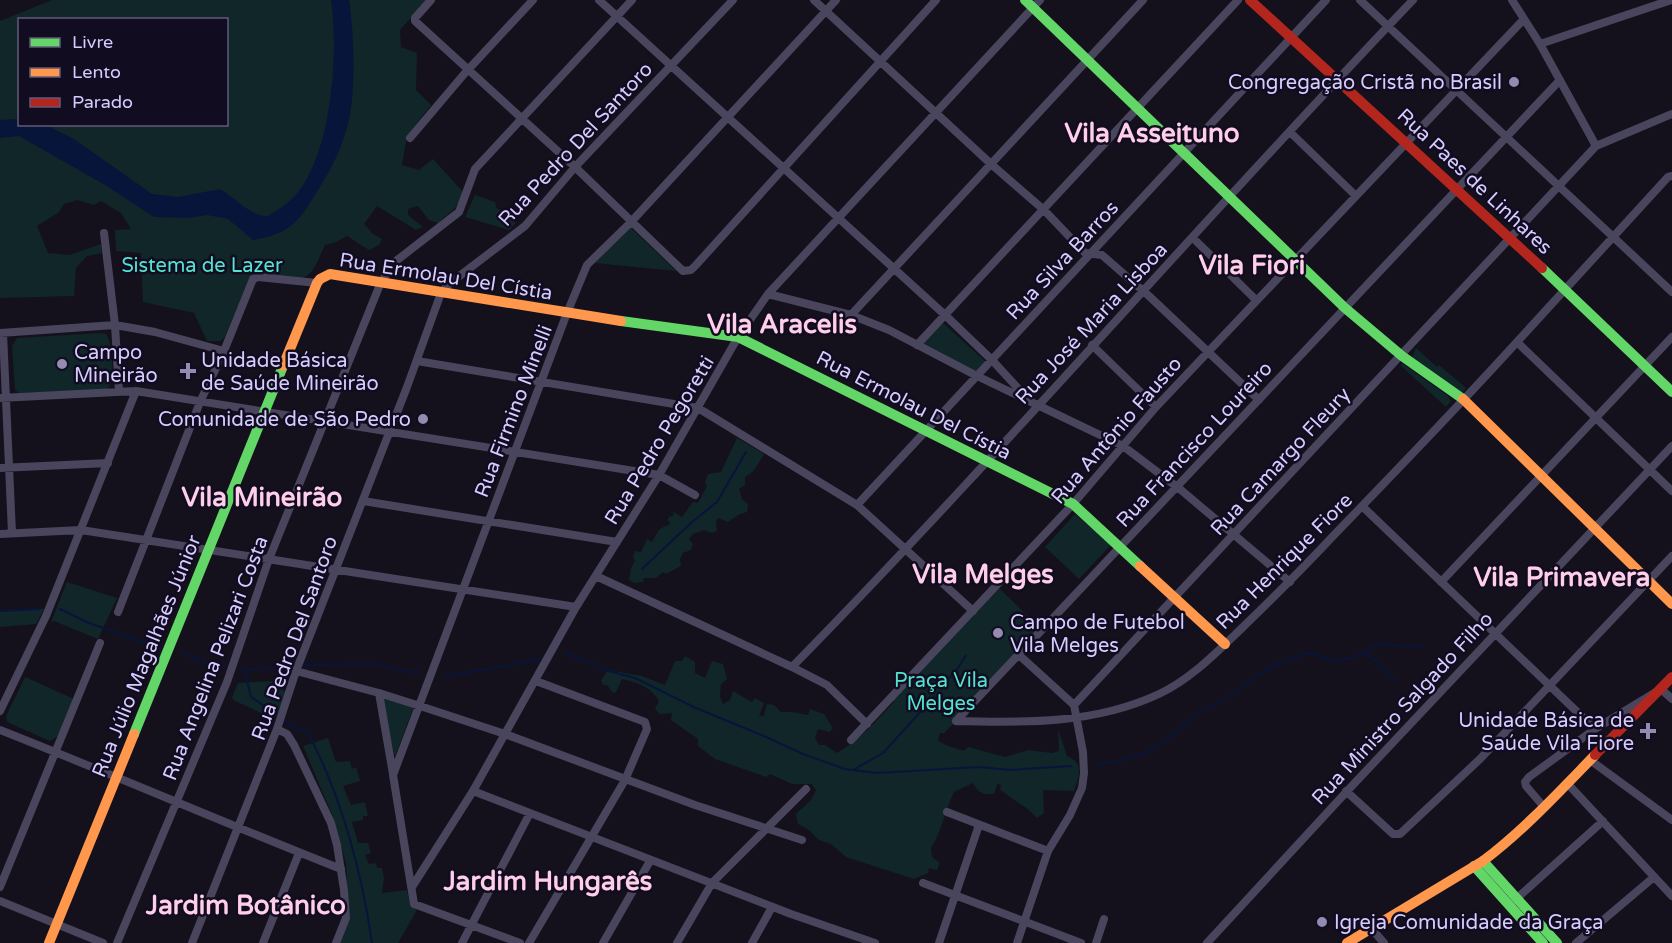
<svg xmlns="http://www.w3.org/2000/svg" width="1672" height="943" font-family="'Varela Round',sans-serif">
<rect width="100%" height="100%" fill="#14111c"/>
<path fill="#102629" fill-rule="evenodd" d="M52,0H427L400,30L401,47L417,53L416,90L431,105L407,136L402,165L419,170L433,159L464,193L455,208L438,223L429,220L418,206L408,209V215L423,227L416,230L377,206L364,224L373,234L382,239L379,245L369,250L347,236L336,242L325,245C321,253 316,268 309,274C295,286 267,272 249,279L225,337L220,341H207L194,313L143,302L141,253L116,251L115,230L131,229L121,213L101,201L94,205L77,200L64,204L59,212L37,226L48,253L70,255L101,244L102,253L87,256L76,268L74,296L0,298V21ZM20,20H226V124H20Z
M475,195L495,202L496,207L516,223L509,230L465,217Z
M630,227L676,271L595,263Z
M942,322L986,362L975,374L923,345Z
M101,333L106,334C112,341 114,373 111,382C110,386 108,387 105,390L19,393L15,390L12,346L17,338Z
M1416,348L1437,367L1439,365L1466,388L1462,393L1412,357Z
M1403,364L1448,396L1451,401L1446,407L1400,365Z
M737,438L764,454C758,464 755,472 745,477V485L739,489L742,499L748,504L747,512L740,514L728,522L718,518L716,521L717,531L712,533L704,530L693,534L689,539L693,544L691,550L683,553L680,559L681,566L666,574L663,572L656,578H644L643,582L635,583L629,580L631,568L635,561L633,557L635,551L641,552L647,539L652,542C658,533 657,528 669,525L670,522L667,520L670,516L672,517L674,512L682,517L693,502L698,503L707,486L705,482L708,474L721,472Z
M1075,514L1108,542L1110,546L1079,579L1045,547Z
M67,582L117,598L98,639L54,621L51,622Z
M998,587L1041,629L957,720L944,733H940L938,741L948,746L964,751L968,747L1005,757L1028,750L1052,753L1059,751L1058,729L1067,756C1085,764 1079,775 1074,791L1043,790L1044,813L1037,818L1029,810L1000,790L1001,785L997,784L994,794C983,795 978,793 973,783L954,792C945,810 942,831 931,848L932,857L940,863L937,870L929,868L928,873L914,879L846,857L831,844L819,840L809,830L798,824L796,814L811,800L816,790L812,784H792L770,774L766,777L715,759L698,746V739L671,720L672,713L660,714L655,709L659,701C653,688 636,682 622,679L616,692L613,693L607,685H603L601,680L608,670L642,676L665,685L675,661H682L685,656L695,662V673L705,678L712,661L723,664L727,679L721,684L720,697L723,704L730,700L733,691L752,702L755,698L764,703L759,716H764L767,704L774,705L781,712H791L808,715L810,709L824,714L833,728L830,732L818,729L815,738L819,745H825L837,753C860,740 876,721 894,702L892,700Z
M14,609H44L36,624L0,627V611Z
M25,677L74,699C69,711 63,737 50,741L7,722L6,716Z
M273,681L285,692C282,701 281,716 270,717L233,700L232,697L238,683Z
M385,698L413,708L395,757L382,702Z
M328,738L336,762L350,761L352,769L356,767L360,781L343,786L351,805L365,802L368,816H363V820L352,822L358,843H368L371,853L365,855L369,864L376,863L377,868H382L384,878L382,893L407,890L410,905L417,910L398,943H340L349,920L346,863L333,817L303,746Z"/>
<path fill="#08153b" d="M331,0H349C354,31 356,89 349,119C344,144 332,168 318,190C299,221 291,234 253,240L228,219L207,215L188,218L154,217L105,185L19,136L0,138V120L18,119L20,124L48,126L74,139L152,194L178,197L220,189C233,196 251,217 267,216C270,215 275,211 279,209C332,180 339,54 331,0Z"/>
<g fill="none" stroke-linecap="round" stroke-linejoin="round">
<path stroke="#08153b" stroke-width="2" d="M642,569L692,522L717,502L746,452
M60,609L89,623L155,646L160,649
M0,611L39,609
M183,653L206,663L211,661L226,665
M566,653L587,662L595,664L605,670L635,678L696,708L764,736L803,754L845,769L877,773L979,767L1010,770L1071,766
M1363,653L1373,658L1395,680
M302,665L373,664L410,672H421
M243,670L296,666
M245,672L251,697L279,716
M442,677L542,659
M942,685L956,671L966,655
M283,719L295,728L307,731C341,795 362,872 372,943
M1098,764L1116,762L1146,753L1170,737L1194,716L1235,693L1259,674L1281,662L1309,653L1337,661L1355,657L1370,648L1380,644L1423,647
M853,770L883,753L935,696"/>
<path stroke="#49455d" stroke-width="8" d="M431,0L415,18V21L575,167L683,271L691,270L696,265L936,0
M599,0L945,315L992,360L1024,395
M814,0L991,164L1044,210L1085,253L1102,255L1149,296L1259,400
M1360,0L1672,292
M1512,0L1540,44L1596,146
M1540,44L1671,0
M1290,132L1356,196
M410,138L465,73L533,0
M104,233L115,325L119,392
M1193,238L1256,300
M768,294L851,315L889,330L977,376L1123,446L1181,490L1290,582
M851,315L1143,0
M0,333L115,325L155,332L224,351
M3,333L12,533
M1517,342L1672,491
M917,345L1238,0
M1092,345L1156,407
M417,361L698,408L857,505L973,611
M0,398L136,391L659,475L695,495
M0,468L108,463
M363,501L617,542
M857,505L1326,0
M1362,506L1595,729
M0,534L81,530L576,607
M596,576L792,667L827,685L867,724
M1441,582L1672,337
M118,612L200,402L224,351L253,279L258,277L317,283
M792,667C1005,450 1203,219 1413,0
M296,671L379,693L420,706L505,734L695,805L802,840
M379,693L393,774
M1074,705L1596,146L1672,114
M0,711L46,616L136,391
M956,721C1025,723 1095,724 1159,694C1191,679 1217,652 1243,627C1274,597 1305,566 1335,534C1396,471 1457,408 1516,343C1567,288 1617,232 1668,177L1672,176
M956,721L1560,80
M277,729L287,734L294,745L331,823L337,845L344,890L346,918L336,943
M0,730C114,775 227,824 341,869
M851,740L1073,504L1156,407L1208,352L1524,19
M1590,760L1672,820
M1567,783L1672,896
M473,791L791,914L875,943
M1346,791L1393,834H1400L1480,759L1672,556
M1544,807L1526,786L1525,782L1529,777L1595,729L1661,689L1672,699
M947,812L1048,851
M923,883L1081,943
M0,887L100,643
M412,887L473,791L576,607L659,475L738,337L768,294L1040,0
M1515,900L1603,821
M0,901L103,943
M1370,927L1384,943
M117,943L227,682L269,559L381,282L396,261L459,212L475,169L632,0
M192,943L277,729L296,671L407,387L441,293L449,284L525,226L575,167L733,0
M263,943L299,853
M462,943L530,813
M520,943L414,904L393,775L567,313L587,265L631,222L836,0
M529,943L625,780L647,729L645,722L536,681
M603,943L650,861
M677,943L712,883L806,789
M752,943L772,907
M939,943L979,825
M1017,943L1048,851L1070,815L1082,788L1084,773L1083,752L1074,705L1019,655
M1096,943L1104,919
M1207,943L1350,788L1672,446
M1576,943L1654,877"/>
<path stroke="#63d668" stroke-width="10" d="M1025,0L1345,308L1402,356L1463,399
M1542,268L1672,392
M621,321L738,337L1073,504L1140,566
M134,734L283,366
M1483,861L1557,943
M1474,866L1543,943"/>
<path stroke="#ff974d" stroke-width="10" d="M283,366L317,283L320,279L330,274L621,321
M1463,399L1672,604
M1140,566L1225,644
M49,943L134,734
M1347,943L1483,861C1524,830 1559,792 1595,755"/>
<path stroke="#b3261e" stroke-width="10" d="M1250,0L1542,268
M1595,755L1672,677"/>
</g>
<g fill="#938bb0" stroke="#120c21" stroke-width="2">
<circle cx="1514" cy="82" r="6"/>
<circle cx="62" cy="364" r="6"/>
<path d="M185 362h6v6h6v6h-6v6h-6v-6h-6v-6h6z"/>
<circle cx="423" cy="419" r="6"/>
<circle cx="998" cy="633" r="6"/>
<path d="M1645 722h6v6h6v6h-6v6h-6v-6h-6v-6h6z"/>
<circle cx="1322" cy="922" r="6"/>
</g>
<g text-anchor="middle" stroke-width="5" stroke-linejoin="round" paint-order="stroke">
<g font-size="20" fill="#d7ccff" stroke="#120c21" text-anchor="start">
<text x="1502" y="89" text-anchor="end">Congregação Cristã no Brasil</text>
<text x="74" y="359">Campo<tspan x="74" dy="23">Mineirão</tspan></text>
<text x="201" y="367">Unidade Básica<tspan x="201" dy="23">de Saúde Mineirão</tspan></text>
<text x="411" y="426" text-anchor="end">Comunidade de São Pedro</text>
<text x="1010" y="629">Campo de Futebol<tspan x="1010" dy="23">Vila Melges</tspan></text>
<text x="1634" y="727" text-anchor="end">Unidade Básica de<tspan x="1634" dy="23">Saúde Vila Fiore</tspan></text>
<text x="1334" y="929">Igreja Comunidade da Graça</text>
</g>
<g font-size="20" fill="#d7ccff" stroke="#120c21">
<text transform="translate(575 144) rotate(-47)" y="7">Rua Pedro Del Santoro</text>
<text transform="translate(1475 181) rotate(43)" y="7">Rua Paes de Linhares</text>
<text transform="translate(1062 260) rotate(-47)" y="7">Rua Silva Barros</text>
<text transform="translate(446 276) rotate(9)" y="7">Rua Ermolau Del Cístia</text>
<text transform="translate(1091 323) rotate(-47)" y="7">Rua José Maria Lisboa</text>
<text transform="translate(914 405) rotate(27)" y="7">Rua Ermolau Del Cístia</text>
<text transform="translate(513 411) rotate(-69)" y="7">Rua Firmino Minelli</text>
<text transform="translate(1116 430) rotate(-49)" y="7">Rua Antônio Fausto</text>
<text transform="translate(659 440) rotate(-59)" y="7">Rua Pedro Pegoretti</text>
<text transform="translate(1194 444) rotate(-47)" y="7">Rua Francisco Loureiro</text>
<text transform="translate(1280 461) rotate(-47)" y="7">Rua Camargo Fleury</text>
<text transform="translate(1284 561) rotate(-45)" y="7">Rua Henrique Fiore</text>
<text transform="translate(294 638) rotate(-70)" y="7">Rua Pedro Del Santoro</text>
<text transform="translate(146 656) rotate(-68)" y="7">Rua Júlio Magalhães Júnior</text>
<text transform="translate(215 658) rotate(-69)" y="7">Rua Angelina Pelizari Costa</text>
<text transform="translate(1402 708) rotate(-47)" y="7">Rua Ministro Salgado Filho</text>
</g>
<g font-size="20" fill="#54e3cf" stroke="#120c21">
<text x="202" y="272">Sistema de Lazer</text>
<text x="941" y="687">Praça Vila<tspan x="941" dy="23">Melges</tspan></text>
</g>
<g font-size="26" font-weight="bold" fill="#ffcee8" stroke="#120c21">
<text x="1152" y="142">Vila Asseituno</text>
<text x="1252" y="274">Vila Fiori</text>
<text x="782" y="333">Vila Aracelis</text>
<text x="262" y="506">Vila Mineirão</text>
<text x="983" y="583">Vila Melges</text>
<text x="1562" y="586">Vila Primavera</text>
<text x="548" y="890">Jardim Hungarês</text>
<text x="246" y="914">Jardim Botânico</text>
</g>
</g>
<rect x="18" y="18" width="210" height="108" fill="#120c21" stroke="#61597a" stroke-width="1.5"/>
<rect x="30" y="38" width="30" height="9" fill="#63d668" stroke="#61597a" stroke-width="1.5"/>
<text x="72" y="48" font-size="18" fill="#d7ccff">Livre</text>
<rect x="30" y="68" width="30" height="9" fill="#ff974d" stroke="#61597a" stroke-width="1.5"/>
<text x="72" y="78" font-size="18" fill="#d7ccff">Lento</text>
<rect x="30" y="98" width="30" height="9" fill="#b3261e" stroke="#61597a" stroke-width="1.5"/>
<text x="72" y="108" font-size="18" fill="#d7ccff">Parado</text>
</svg>
